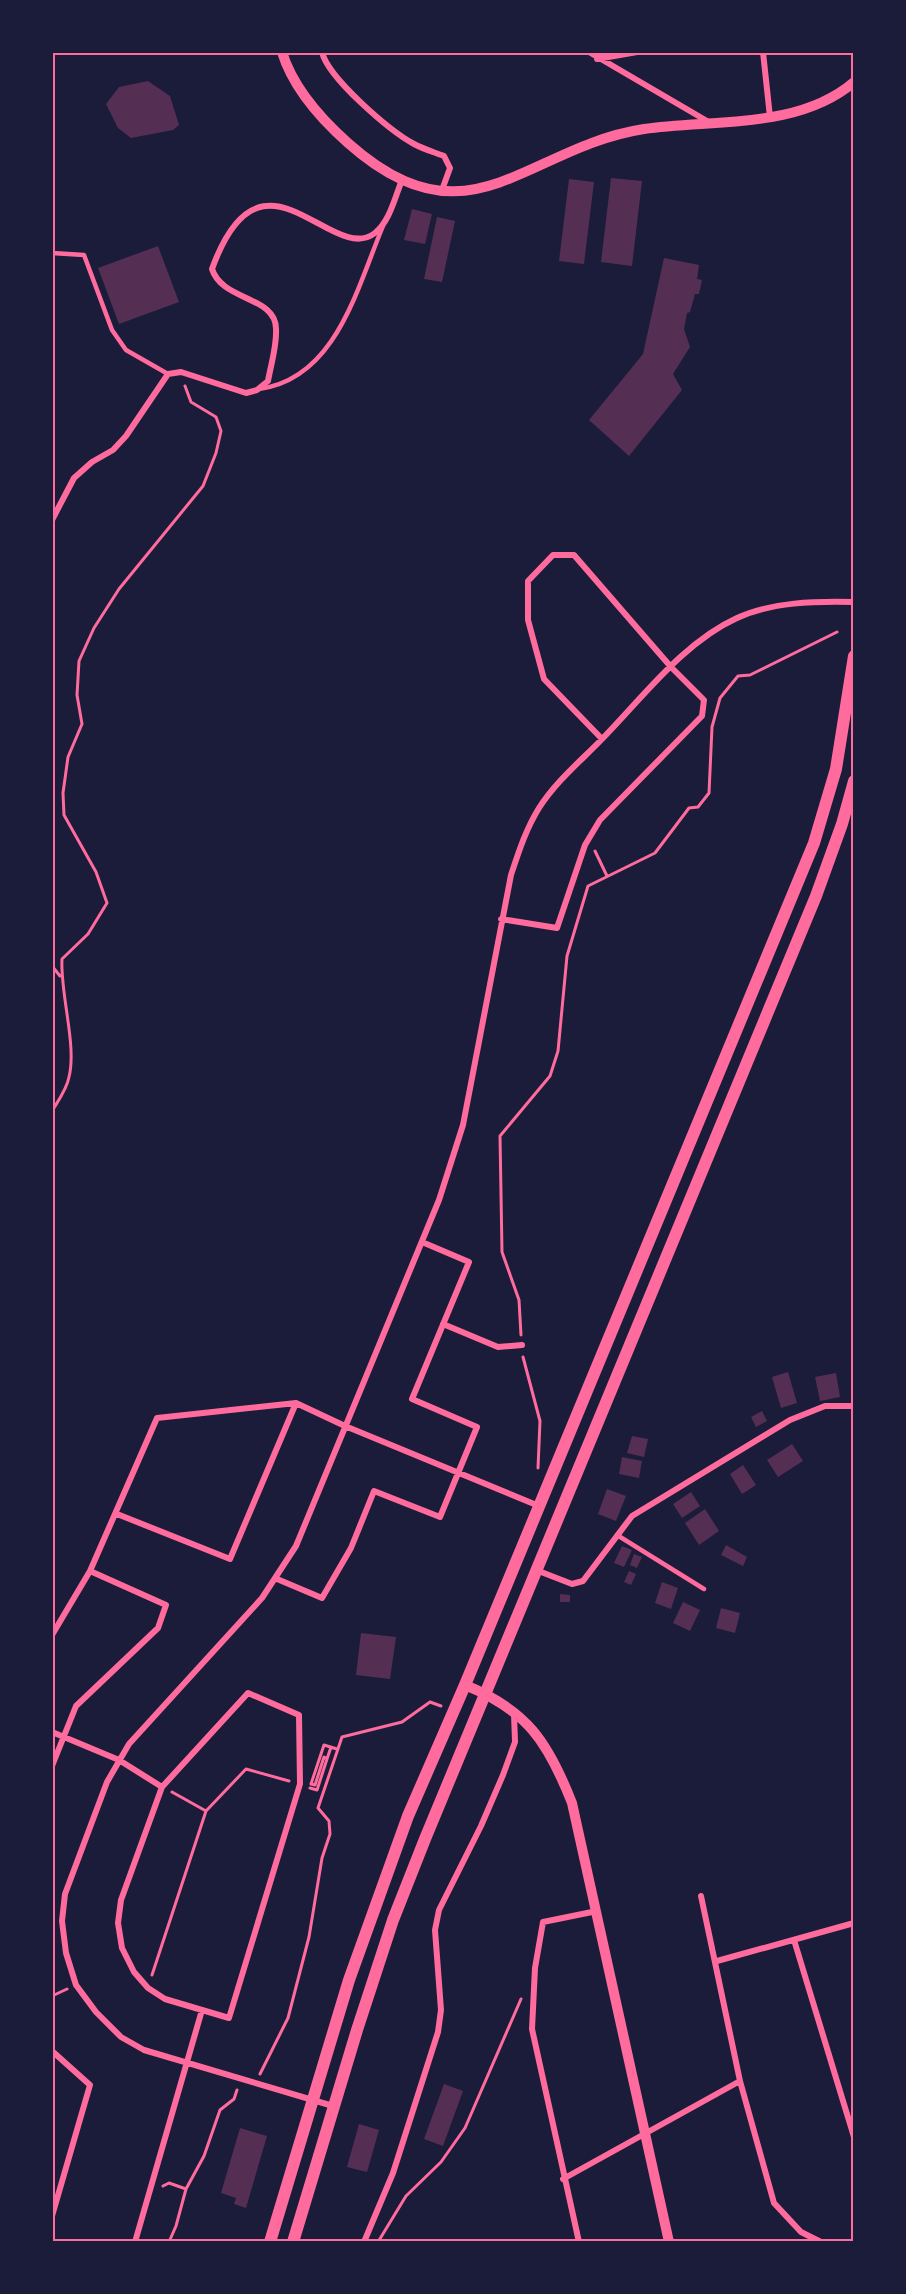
<svg xmlns="http://www.w3.org/2000/svg" width="906" height="2294" font-family="'Noto Sans',sans-serif">
<rect width="100%" height="100%" fill="#1b1b3a"/>
<path fill="#542f53" d="M148,81L170,96L179,125L173,130L131,138L118,128L106,104L119,87Z
M611,178L642,181L632,266L601,262Z
M569,179L594,182L584,264L559,261Z
M412,209L432,214L425,244L404,240Z
M437,217L455,221L442,282L424,279Z
M158,246L179,302L119,324L98,268Z
M664,258L699,265L697,279L702,280L699,294H695L690,312L687,313L684,329L690,347L673,374L682,390L629,456L589,420L643,354Z
M788,1372L797,1403L781,1408L772,1377Z
M836,1373L840,1397L820,1401L815,1377Z
M762,1411L767,1421L756,1427L751,1417Z
M632,1436L648,1439L644,1457L627,1453Z
M792,1444L803,1461L778,1477L767,1460Z
M622,1457L642,1461L639,1478L619,1474Z
M743,1465L756,1485L742,1494L730,1474Z
M607,1489L626,1496L616,1521L598,1514Z
M691,1492L700,1506L682,1518L673,1504Z
M705,1509L719,1531L699,1545L685,1523Z
M726,1545L747,1557L743,1566L721,1555Z
M622,1546L632,1550L624,1567L614,1563Z
M634,1554L642,1557L637,1568L630,1565Z
M629,1571L636,1574L631,1585L624,1582Z
M662,1582L678,1588L671,1609L655,1603Z
M560,1594L570,1595V1602H560Z
M683,1602L700,1610L690,1631L673,1623Z
M721,1608L740,1613L735,1633L716,1628Z
M361,1633L396,1637L390,1679L356,1675Z
M444,2084L463,2091L443,2146L424,2139Z
M359,2124L379,2130L367,2172L347,2167Z
M240,2128L267,2136L246,2208L234,2204L236,2198L221,2193Z"/>
<g fill="none" stroke-linecap="round" stroke-linejoin="round">
<path stroke="#ff6b9d" stroke-width="3" d="M595,851L607,876
M52,966L60,976
M52,1111C58,1101 67,1089 69,1077C77,1045 60,994 62,959L88,934L107,903L96,872L64,815L63,793L68,757L82,724L77,695L79,661L94,628L119,589L203,486L216,453L221,431L216,417L191,402L185,386
M521,1335L519,1300L502,1252L500,1136L550,1076L558,1051L567,956L588,886L655,853L689,808L698,807L709,793L712,727L720,698L738,676L750,675L837,632
M523,1357L540,1421L538,1468
M327,1759L331,1747
M310,1788L317,1790L327,1759L324,1757L315,1785L311,1784L324,1745L337,1749
M172,1792L206,1811
M152,1975L206,1811L246,1769L289,1781
M52,1996L67,1989
M260,2074L288,2018L309,1937L322,1858L330,1834L329,1821L318,1808L342,1737L402,1722L430,1702L441,1706
M163,2186L169,2183L186,2189
M169,2242L176,2226L186,2189L204,2156L220,2110L234,2099L237,2090
M378,2242L406,2196L441,2162L465,2128L521,1999"/>
<path stroke="#ff6b9d" stroke-width="4.5" d="M52,253L84,255L112,330L126,350L168,374
M259,389C336,379 357,288 383,226
M617,1535L704,1589"/>
<path stroke="#ff6b9d" stroke-width="6" d="M322,52C328,78 390,131 414,144C423,149 434,152 444,156L450,168L442,190
M589,52L707,121
M763,52L770,117
M597,59L637,52
M52,520L74,478L92,462L113,450L126,436L168,374L181,372L246,393L257,390L268,381C271,364 277,346 276,329C276,296 222,301 212,269C262,131 331,267 375,233C390,221 395,197 402,180
M501,919L557,928L585,845L600,820L702,716L704,700L671,667L574,555H553L528,581V620L544,679L602,739
M443,1324L498,1347L522,1345
M117,1514L230,1559L296,1403
M536,1570L572,1584L583,1581L632,1516L790,1420L825,1406H854
M277,1579L322,1598L351,1548L374,1491L440,1517L477,1427L412,1399L469,1262L422,1242
M52,1635L90,1571L157,1418L296,1403L345,1426L539,1506
M248,1693L299,1715L300,1784L229,2018L165,1999L148,1988L134,1972L122,1948L118,1923L121,1900L162,1787Z
M52,1732L119,1760L162,1787
M52,1766L76,1706L158,1628L166,1605L90,1571
M701,1896L740,2081L774,2203L801,2232L821,2242
M794,1940L854,2137
M717,1961L854,1923
M52,2051L90,2085L52,2216
M333,2106L144,2050L121,2037L96,2012L76,1985L66,1953L62,1921L65,1894L107,1782L129,1744L262,1598L296,1546L439,1200L463,1125L511,875C519,851 526,829 539,808C557,780 582,760 604,737C644,696 684,642 737,618C772,602 815,601 854,602
M563,2179L740,2081
M135,2242L202,2010
M364,2242L393,2173L438,2032L441,2010L435,1930L439,1910L481,1826L503,1775L515,1742L514,1714
M579,2242L532,2029L535,1968L543,1922L597,1911"/>
<path stroke="#ff6b9d" stroke-width="10" d="M282,52C293,88 321,119 348,143C469,251 526,147 644,129C712,119 798,130 854,82
M465,1685C527,1710 548,1742 572,1803L669,2242"/>
<path stroke="#ff6b9d" stroke-width="12" d="M270,2242L349,1980L408,1816L465,1685L814,843L836,769L854,656
M293,2242L357,2030L393,1920L425,1839L816,896L842,824L854,781"/>
</g>
<rect width="906" height="2294" fill="none" stroke="#1b1b3a" stroke-width="108"/>
<rect x="54" y="54" width="798" height="2186" fill="none" stroke="#ff6b9d" stroke-width="2"/>
</svg>
